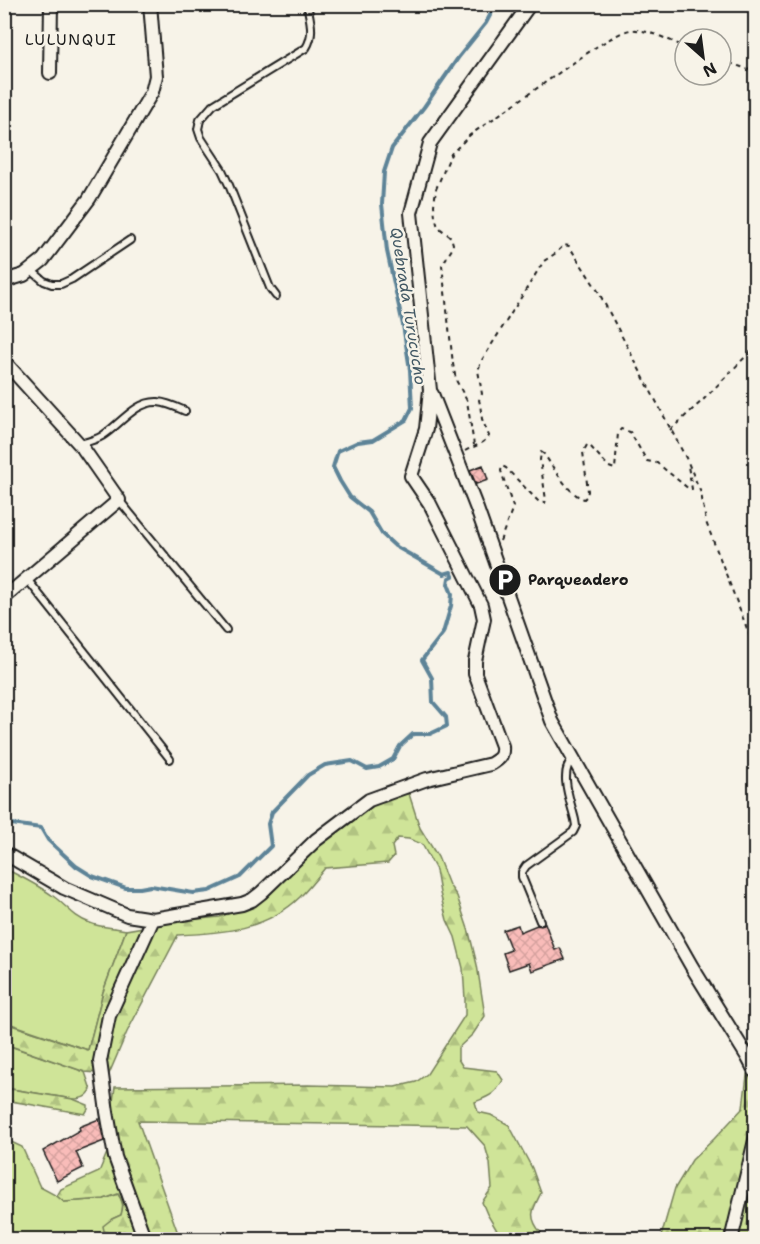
<svg xmlns="http://www.w3.org/2000/svg" width="760" height="1244" font-family="'Shantell Sans',sans-serif">
<defs>
<pattern id="forest-firs" width="22" height="20" patternUnits="userSpaceOnUse" patternTransform="scale(1.5)"><rect width="22" height="20" fill="#cfe498"/><path d="M5 1l3.5 6h-7zM16 11l3.5 6h-7z" fill="#b1c382"/></pattern>
<pattern id="building-cross-hatch" width="8" height="8" patternUnits="userSpaceOnUse" patternTransform="scale(1.5)"><rect width="8" height="8" fill="#f9bcb9"/><path d="M0 0l8 8M0 8l8-8" fill="none" stroke="#d5a19e"/></pattern>
</defs>
<rect width="100%" height="100%" fill="#f7f3e8"/>
<filter id="ink" filterUnits="userSpaceOnUse"><feTurbulence type="fractalNoise" baseFrequency=".0167" numOctaves="2"/><feDisplacementMap in="SourceGraphic" scale="12" xChannelSelector="R" yChannelSelector="G"/><feConvolveMatrix kernelMatrix="1 2 1 2 8 2 1 2 1" color-interpolation-filters="sRGB"/></filter>
<g filter="url(#ink)">
<path fill="#cfe498" stroke="#76805a" stroke-width="1.5" d="M4,868C21,877 38,885 53,896C67,906 73,917 90,923C102,928 114,927 126,930L103,992L88,1050L5,1022Z
M4,1044L85,1072L91,1090C87,1097 82,1099 73,1099L5,1088Z
M9,1141L22,1147L40,1187L57,1196L64,1202L104,1199L118,1194C123,1201 124,1206 121,1215L112,1219L111,1234L124,1231L133,1239L5,1240L4,1144Z"/>
<path fill="url(#forest-firs)" stroke="#76805a" stroke-width="1.5" d="M394,793L409,794L420,828L438,857L449,885L457,896L469,932L477,965L485,1016L473,1034L458,1048V1059L463,1067L497,1071L503,1080C495,1095 489,1096 475,1102L478,1112L491,1115L509,1125L532,1168L541,1193C533,1209 527,1216 541,1233L537,1239H502L487,1214L482,1202L492,1188L490,1163L485,1146L467,1126L138,1121L180,1239H135L124,1231L111,1234L104,1231L103,1226L112,1219L121,1215C124,1206 123,1201 118,1194L104,1199L64,1202L57,1196L61,1189L99,1172L107,1153L118,1145L111,1116L115,1087L308,1085L395,1087L416,1082L427,1074L465,1015V999L463,968L455,937L447,920L440,893L436,870L422,844L409,839L398,838L392,846L394,856L388,863L325,868C317,878 309,888 300,897C266,930 224,933 178,935L127,1032L109,1074L85,1072L5,1044V1023L88,1050L103,992L126,930L178,921L220,917L232,912L266,893L290,874L316,841L373,801Z
M755,1011V1239L660,1240L675,1188L692,1160L714,1139L743,1108Z
M4,1088L73,1099L88,1105V1109L85,1114L5,1100Z"/>
<g fill="none" stroke-linecap="round" stroke-linejoin="round">
<path stroke="#5d8397" stroke-width="4" d="M4,823L41,828L48,840L76,866L92,876L126,888H140L151,886L193,893L209,891L240,877L271,846L268,824L272,812L308,775L325,765L352,761L367,769L379,767L393,759L400,746L413,734H430L447,726L446,717L433,702L432,678L422,660L443,633L451,606L452,594L448,584L449,578L453,576L451,572L444,574L395,546L382,534L369,512L350,497L340,481L333,467L338,451L358,442L373,440L406,420L412,408L410,370L403,325L387,251L382,204L384,172L392,148L424,107L458,58L486,23L496,4"/>
</g>
<path fill="url(#building-cross-hatch)" stroke="#1c1c1c" stroke-width="1.5" d="M483,465L488,480L476,484L470,470Z
M545,923L555,950L560,948L565,959L532,971L529,963L509,970L503,953L511,950L503,930L518,925L520,932L537,925L541,926Z
M99,1119L104,1141L76,1152L83,1168L57,1181L43,1151L80,1130L79,1127Z"/>
<g fill="none" stroke-linecap="round" stroke-linejoin="round">
<defs>
<path id="service" d="M31,270L44,281L52,284H61L72,279L130,240
M276,296L270,288L229,185L222,170L201,138L198,129L200,120L213,105L306,48C315,34 310,20 307,4
M80,444C87,442 95,440 102,436C120,425 135,401 158,402C168,403 176,407 185,411
M119,500L226,630
M27,579L170,759
M540,921L522,877V872L526,866L573,832L576,826L575,820C571,802 558,773 573,758"/>
<path id="minor" d="M50,73L51,4
M4,281L24,275L43,260L89,199L152,92L156,76L150,4
M4,361L82,447L119,500L4,598
M432,394L477,509L552,721L692,967L747,1056L756,1073
M4,853L64,888L127,915L153,919L242,904L252,900L261,893L316,840L369,800L427,779L491,764C499,759 503,757 502,746L475,674V661L484,619L481,605L430,504L411,476L426,429L430,390L411,213L430,143L530,4
M145,1240L115,1157L107,1112L100,1061L109,1016L153,919
M731,1240L756,1136"/>
</defs>
<use href="#service" stroke="#1c1c1c" stroke-width="10"/>
<use href="#minor" stroke="#1c1c1c" stroke-width="16"/>
<path stroke="#1c1c1c" stroke-width="2" stroke-dasharray="4.5 4.5" stroke-linecap="butt" d="M721,60L756,72
M670,430L703,400L756,346
M474,445L467,401L456,380L453,364L442,265L452,249L453,244L451,237L438,227L435,217L434,205L436,189L451,154L470,135L596,47C605,42 620,32 630,30C645,28 671,41 685,47
M465,451C474,446 484,444 489,436L482,419L480,404L479,400L482,394L478,370L482,360L542,264L544,261L556,253L564,245L569,246L598,291L687,460L701,493L706,522L756,652
M500,541L513,507L501,471L502,466L506,468L539,502L545,503L546,500L540,460L541,452L544,454C554,468 568,494 584,499L587,496L588,491L583,452L587,445L590,446L609,467L615,469L618,433L621,429L630,432L647,461L657,463L689,489H692L688,466"/>
<use href="#service" stroke="#f7f3e8" stroke-width="6"/>
<use href="#minor" stroke="#f7f3e8" stroke-width="12"/>
</g>
</g>
<defs>
<symbol id="parking-disc" viewBox="-11 -11 22 22"><circle r="9.5" fill="#1c1c1c" stroke="#f7f3e8"/><path d="M-3.5-5.5H1a3.5 3.5 0 0 1 0 7H-1V5.5H-3.5ZM-1-3.4V-.6H.8a1.4 1.4 0 0 0 0-2.8Z" fill="#fff"/></symbol>
</defs>
<g fill-rule="evenodd">
<use href="#parking-disc" x="486" y="561" width="38" height="38"/>
</g>
<g text-anchor="middle" stroke-width="5" stroke-linejoin="round" paint-order="stroke">
<g font-size="15" font-weight="bold" fill="#1c1c1c" stroke="#f7f3e8" text-anchor="start">
<text x="528" y="585">Parqueadero</text>
</g>
<g font-size="16" letter-spacing="1.5" fill="#1c1c1c" stroke="#f7f3e8">
<text x="71" y="45">LULUNQUI</text>
</g>
<g font-size="16" font-style="italic" fill="#425864" stroke="#f7f3e8">
<text transform="translate(409 306) rotate(81)" y="6">Quebrada Turucucho</text>
</g>
</g>
<rect width="760" height="1244" fill="none" stroke="#f7f3e8" stroke-width="24"/>
<rect x="12" y="12" width="736" height="1220" fill="none" stroke="#1c1c1c" stroke-width="2" filter="url(#ink)"/>
<g transform="translate(703 57) rotate(152)"><circle r="28" fill="#f7f3e8" stroke="#9f9d96" stroke-width="1.5"/>
<path d="M0-4.5L10 22L0 15L-10 22Z" fill="#1c1c1c"/>
<text y="-9" font-size="16" font-weight="bold" text-anchor="middle" fill="#1c1c1c">N</text>
</g>
</svg>
